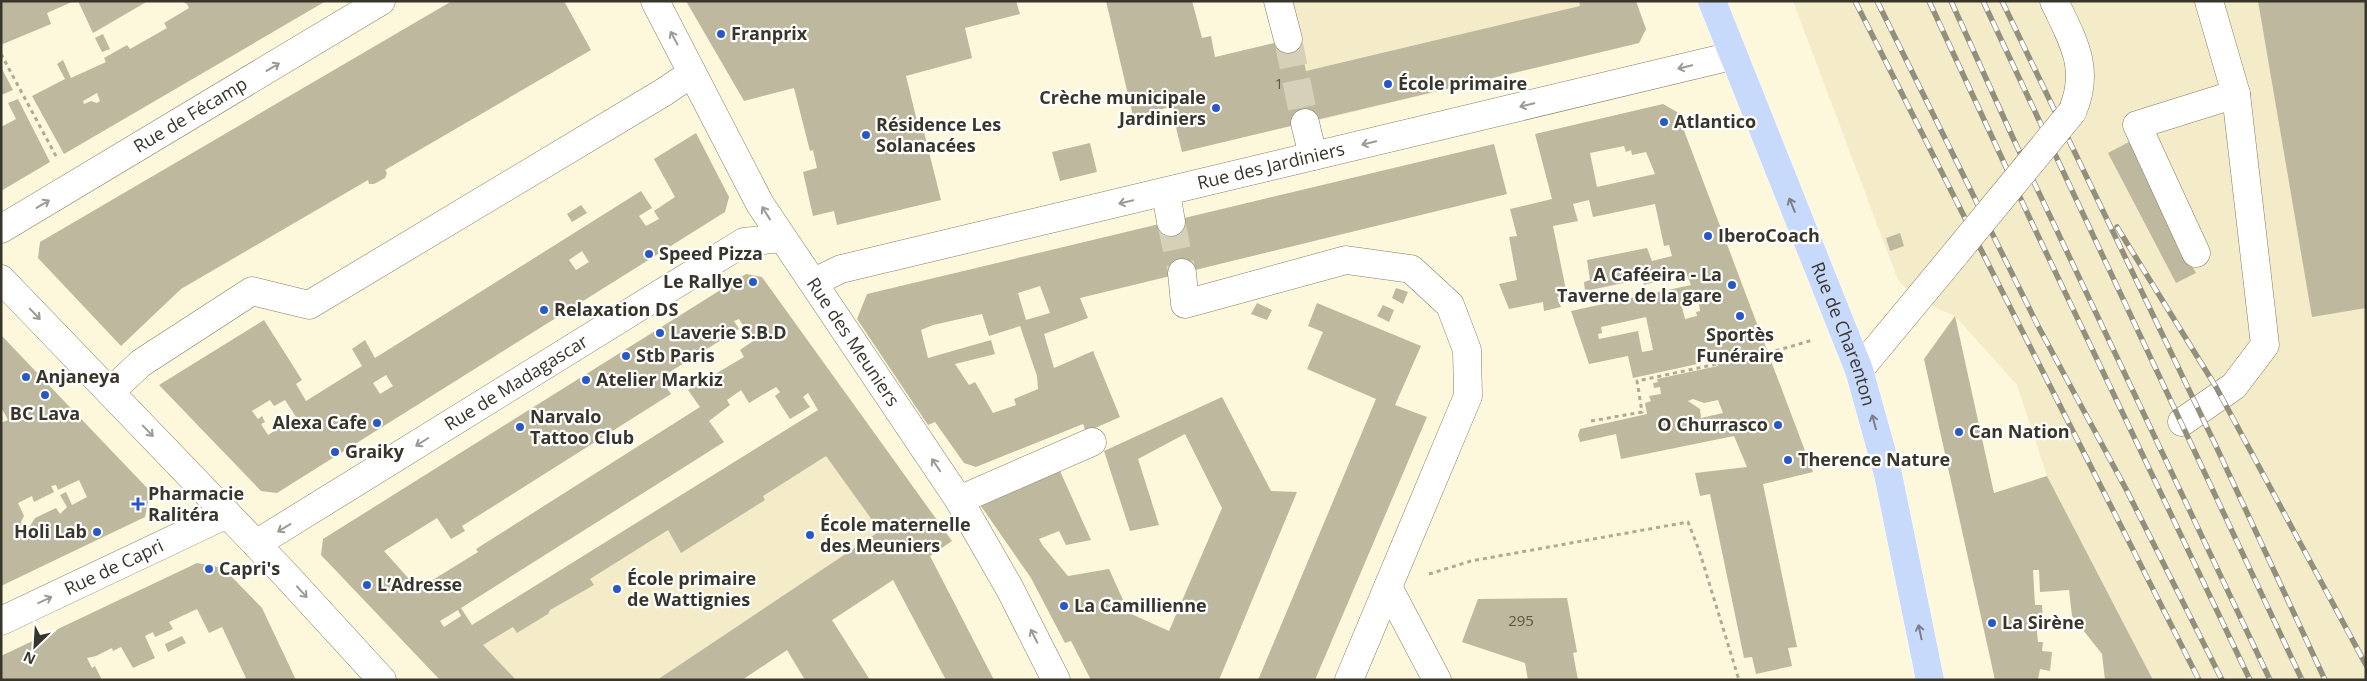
<svg xmlns="http://www.w3.org/2000/svg" width="2367" height="681" font-family="'Open Sans',sans-serif">
<rect width="100%" height="100%" fill="#fdf7dc"/>
<path fill="#f4ebc9" d="M1291,1H1636L1646,29L1639,43L1316,121Z
M1793,1H2366V680H2153L2047,476L2017,385L1955,316L1918,300L1898,280Z
M846,393L952,541L742,680H440L472,625Z"/>
<path fill="#beb89e" fill-rule="evenodd" d="M74,1L47,13L51,24L3,44L1,40V2Z
M78,1H148L93,33Z
M181,1H326L64,154L32,96L65,79L57,64L63,60L71,78L106,62L104,58L127,45L130,49L167,28L164,23L189,8L187,4ZM97,93L100,101L97,103L91,101L84,104L83,101Z
M452,1H564L591,50L385,170L387,173L385,178L374,184H369L368,180L181,289L121,346L38,258L40,242Z
M686,1H1016L1020,14L965,28L972,58L906,76L917,121L921,120L941,200L837,225L834,211L813,216L803,172L817,168L813,150L810,151L794,88L744,101Z
M1106,1H1192L1202,38L1211,36L1215,57L1299,37L1306,71L1580,6L1579,1H1636L1646,29L1639,43L1182,152L1171,107L1133,116Z
M2258,1H2366V308L2312,317Z
M103,34L110,49L102,52L95,38Z
M1,67L13,90L1,95Z
M18,99L50,162L1,191V127L16,119L8,103Z
M1663,104L1677,112L1813,472L1763,484L1797,647L1788,648L1792,666L1756,674L1752,657L1744,658L1710,494L1700,496L1695,473L1747,467L1734,436L1621,459L1616,434L1580,442L1578,435L1580,429L1647,414L1645,403L1651,401L1649,396L1661,394L1660,387L1654,388L1653,383L1658,382L1657,379L1718,366L1713,352L1701,355L1702,363L1633,378L1628,356L1589,364L1571,311L1691,285L1685,270L1654,277L1655,282L1644,285L1643,279L1585,291L1584,282L1590,280L1587,260L1647,248L1652,261L1672,256L1669,245L1664,246L1655,204L1593,217L1589,200L1573,204L1578,221L1553,226L1567,295L1557,297L1561,307L1544,311L1543,302L1509,309L1499,284L1517,280L1509,237L1517,236L1510,209L1552,199L1535,134ZM1624,146L1626,152L1631,150L1632,155L1646,152L1655,174L1597,187L1590,153ZM1699,303L1700,311L1696,312L1697,316L1685,319L1682,307ZM1646,317L1653,350L1642,352L1638,331L1599,339L1598,334L1602,333L1601,327ZM1693,399L1704,403L1718,400L1723,413L1701,418L1700,409L1688,401Z
M696,133L729,197L725,212L277,493L261,491L159,385L264,320L302,380L296,384L306,401L362,366L352,349L365,340L375,358L641,191L652,208L639,216L646,226L659,219L654,211L675,197L654,159ZM582,251L589,262L576,270L569,260ZM386,375L393,386L380,394L373,383ZM270,400L274,406L285,400L296,417L268,435L261,424L265,422L262,416L258,419L252,411Z
M2129,142L2196,273L2176,283L2108,153Z
M1090,143L1097,172L1060,181L1052,152Z
M1494,144L1507,194L1080,298L1088,318L1044,334L1054,368L1093,351L1120,417L1086,432L1083,424L976,467L964,463L935,422L928,425L857,319L867,294ZM1040,286L1050,313L1026,320L1018,293ZM982,314L989,336L1020,326L1037,376L1038,389L1014,399L1016,405L993,413L975,382L969,385L955,364L995,354L991,340L928,358L921,330L933,325Z
M581,205L587,213L572,222L567,214Z
M1900,233L1904,246L1890,251L1886,238Z
M746,274L762,277L952,541L930,556L994,680H946L893,580L832,620L870,680H805L787,650L742,680H657L880,531L826,456L763,496L765,500L681,553L668,530L590,579L594,585L550,610L548,614L517,633L513,627L483,645L516,680H440L321,555L323,539ZM739,319L753,341L740,350L744,357L688,390L700,407L476,549L478,552L418,589L384,551L437,518L451,539L465,531L462,526L671,394L660,378L739,329L734,321ZM776,387L780,392L775,396L790,419L810,407L803,397L808,393L818,410L472,625L461,608L724,442L709,421L730,405L727,400L741,390L749,403ZM458,610L461,616L444,627L440,621Z
M1396,288L1408,292L1403,304L1392,298Z
M1257,303L1272,310L1267,320L1251,314Z
M1317,303L1421,346L1395,405L1427,417L1315,680H1258L1376,399L1307,369L1323,332L1308,326Z
M1383,305L1394,310L1389,322L1377,316Z
M1955,316L1994,493L2047,476L2153,680H2105L2102,654L2072,616L2069,590L2040,592L2039,570H2033L2035,605H2042L2043,622H2036L2038,642H2043L2042,651L2052,652L2050,671L2040,669L2038,680H1995L1924,359Z
M1,335L150,491L145,517L1,586V423L8,420L1,407ZM79,480L87,497L72,505L66,492L60,495L67,507L60,514L56,508L35,518L30,526L22,525L21,522L24,516L18,503L32,496L34,502L54,492L51,486L56,485L58,490Z
M1222,397L1271,491L1297,492L1219,680H1091L1071,641L1065,643L1031,578L981,506L1060,471L1091,540L1066,545L1059,531L1039,539L1043,546L1068,576L1109,569L1129,613L1169,631L1222,508L1185,434L1138,459L1159,525L1130,531L1104,451Z
M197,563L223,568L262,608L296,680H242L246,678L222,627L209,633L197,609L169,622L173,629L155,637L153,632L145,636L155,658L133,668L121,647L113,651L112,648L96,656L87,658L92,668L95,666L102,680H1V656Z
M1567,598L1577,652L1573,653L1578,680H1528L1525,663L1462,642L1478,599Z
M182,636L186,643L168,652L165,644Z"/>
<g fill="none" stroke-linecap="round" stroke-linejoin="round">
<path stroke="#d6d0b9" stroke-width="28" stroke-dasharray="28 14" stroke-linecap="butt" d="M1288,39L1305,123
M1171,222L1182,273"/>
<defs>
<g id="minor">
<path id="s1" d="M655,1L760,204L959,500L1010,589L1056,680"/>
<path d="M1278,1L1288,39"/>
<path d="M2054,1C2073,41 2091,69 2072,112"/>
<path d="M1305,123L1313,156"/>
<path d="M1166,193L1171,222"/>
<path id="s2" d="M1,229L381,1"/>
<path d="M2196,253L2137,125L2236,94"/>
<path d="M1182,273L1185,304L1346,260L1411,269L1450,305L1467,350L1468,396L1349,680"/>
<path d="M1,279L283,572L382,680"/>
<path id="s3" d="M814,282L841,269L1732,56"/>
<path d="M1859,370L1956,253"/>
<path d="M110,392L141,363L252,291L309,305L664,92L692,73"/>
<path d="M2182,422L2234,386L2265,345L2236,94L2209,1"/>
<path d="M959,500L1092,442"/>
<path id="s4" d="M256,544L744,242L781,238"/>
<path d="M1388,587L1437,680"/>
<path id="s5" d="M1,621L227,514"/>
</g>
<g id="major">
<path id="s6" d="M1712,1L1859,370L1888,474L1930,680"/>
</g>
</defs>
<use href="#minor" stroke="#837d65" stroke-width="29"/>
<use href="#major" stroke="#fff" stroke-width="29"/>
<path stroke="#afaa96" stroke-width="3" stroke-dasharray="4 4" stroke-linecap="butt" d="M1,54L57,158
M1768,353L1813,340
M1591,421L1642,412L1637,381L1717,364
M1429,574L1471,561L1688,522L1699,550L1739,680"/>
<use href="#minor" stroke="#fff" stroke-width="28"/>
<use href="#major" stroke="#c8dafc" stroke-width="28"/>
<defs>
<path id="rail" d="M1855,1L2199,680
M1877,1L2038,326L2126,489L2222,680
M1929,1L2031,221L2250,680
M1951,1L2013,138L2270,680
M1983,1L2302,680
M2002,1L2215,444L2325,680
M2117,227L2216,387L2366,665"/>
</defs>
<use href="#rail" stroke="#938f7d" stroke-width="5.5"/>
<use href="#rail" stroke="#fff" stroke-width="4" stroke-dasharray="11" stroke-linecap="butt"/>
<defs>
<path id="minor-bridge" d="M1956,253L2072,112"/>
</defs>
<use href="#minor-bridge" stroke="#837d65" stroke-width="29" stroke-linecap="butt"/>
<use href="#minor-bridge" stroke="#fff" stroke-width="28"/>
</g>
<defs><path id="oneway-shaft" d="M-6 0H5M1.5-3L5.5 0L1.5 3" fill="none" stroke-width="1.6" stroke-linecap="round" stroke-linejoin="round" transform="scale(1.25)"/></defs>
<g stroke="#9c9a95">
<use href="#oneway-shaft" transform="translate(674 38) rotate(-118)"/>
<use href="#oneway-shaft" transform="translate(273 67) rotate(-31)"/>
<use href="#oneway-shaft" transform="translate(1685 67) rotate(166)"/>
<use href="#oneway-shaft" transform="translate(1527 105) rotate(167)"/>
<use href="#oneway-shaft" transform="translate(1369 143) rotate(167)"/>
<use href="#oneway-shaft" transform="translate(1126 202) rotate(167)"/>
<use href="#oneway-shaft" transform="translate(43 204) rotate(-31)"/>
<use href="#oneway-shaft" transform="translate(766 213) rotate(-122)"/>
<use href="#oneway-shaft" transform="translate(35 314) rotate(46)"/>
<use href="#oneway-shaft" transform="translate(148 431) rotate(46)"/>
<use href="#oneway-shaft" transform="translate(422 442) rotate(148)"/>
<use href="#oneway-shaft" transform="translate(936 465) rotate(-124)"/>
<use href="#oneway-shaft" transform="translate(284 528) rotate(149)"/>
<use href="#oneway-shaft" transform="translate(302 592) rotate(48)"/>
<use href="#oneway-shaft" transform="translate(45 600) rotate(-25)"/>
<use href="#oneway-shaft" transform="translate(1034 636) rotate(-117)"/>
</g>
<g stroke="#797f89">
<use href="#oneway-shaft" transform="translate(1792 205) rotate(-112)"/>
<use href="#oneway-shaft" transform="translate(1874 422) rotate(-105)"/>
<use href="#oneway-shaft" transform="translate(1920 632) rotate(-102)"/>
</g>
<g fill="#2758c6" stroke="#fff" stroke-width="2">
<circle cx="721" cy="34" r="5"/>
<circle cx="1388" cy="84" r="5"/>
<circle cx="1216" cy="108" r="5"/>
<circle cx="1664" cy="122" r="5"/>
<circle cx="866" cy="135" r="5"/>
<circle cx="1708" cy="236" r="5"/>
<circle cx="649" cy="254" r="5"/>
<circle cx="753" cy="282" r="5"/>
<circle cx="1732" cy="285" r="5"/>
<circle cx="544" cy="310" r="5"/>
<circle cx="1740" cy="316" r="5"/>
<circle cx="660" cy="333" r="5"/>
<circle cx="626" cy="356" r="5"/>
<circle cx="26" cy="377" r="5"/>
<circle cx="586" cy="380" r="5"/>
<circle cx="45" cy="395" r="5"/>
<circle cx="377" cy="423" r="5"/>
<circle cx="1778" cy="425" r="5"/>
<circle cx="520" cy="427" r="5"/>
<circle cx="1959" cy="432" r="5"/>
<circle cx="335" cy="452" r="5"/>
<circle cx="1788" cy="460" r="5"/>
<path d="M135.5 496.5h5v5h5v5h-5v5h-5v-5h-5v-5h5z"/>
<circle cx="97" cy="532" r="5"/>
<circle cx="810" cy="535" r="5"/>
<circle cx="209" cy="569" r="5"/>
<circle cx="367" cy="585" r="5"/>
<circle cx="617" cy="589" r="5"/>
<circle cx="1064" cy="606" r="5"/>
<circle cx="1992" cy="623" r="5"/>
</g>
<g text-anchor="middle" stroke-width="4.5" stroke-linejoin="round" paint-order="stroke">
<g font-size="15" fill="#5a5648">
<text x="1279" y="89">1</text>
<text x="1521" y="626">295</text>
</g>
<g font-size="18" font-weight="bold" fill="#38352b" stroke="#fff" text-anchor="start">
<text x="731" y="40">Franprix</text>
<text x="1398" y="90">École primaire</text>
<text x="1206" y="104" text-anchor="end">Crèche municipale<tspan x="1206" dy="21">Jardiniers</tspan></text>
<text x="1674" y="128">Atlantico</text>
<text x="876" y="131">Résidence Les<tspan x="876" dy="21">Solanacées</tspan></text>
<text x="1718" y="242">IberoCoach</text>
<text x="659" y="260">Speed Pizza</text>
<text x="1722" y="281" text-anchor="end">A Caféeira - La<tspan x="1722" dy="21">Taverne de la gare</tspan></text>
<text x="743" y="288" text-anchor="end">Le Rallye</text>
<text x="554" y="316">Relaxation DS</text>
<text x="670" y="339">Laverie S.B.D</text>
<text x="1740" y="341" text-anchor="middle">Sportès<tspan x="1740" dy="21">Funéraire</tspan></text>
<text x="636" y="362">Stb Paris</text>
<text x="36" y="383">Anjaneya</text>
<text x="596" y="386">Atelier Markiz</text>
<text x="45" y="420" text-anchor="middle">BC Lava</text>
<text x="530" y="423">Narvalo<tspan x="530" dy="21">Tattoo Club</tspan></text>
<text x="367" y="429" text-anchor="end">Alexa Cafe</text>
<text x="1768" y="431" text-anchor="end">O Churrasco</text>
<text x="1969" y="438">Can Nation</text>
<text x="345" y="458">Graiky</text>
<text x="1798" y="466">Therence Nature</text>
<text x="148" y="500">Pharmacie<tspan x="148" dy="21">Ralitéra</tspan></text>
<text x="820" y="531">École maternelle<tspan x="820" dy="21">des Meuniers</tspan></text>
<text x="87" y="538" text-anchor="end">Holi Lab</text>
<text x="219" y="575">Capri's</text>
<text x="627" y="585">École primaire<tspan x="627" dy="21">de Wattignies</tspan></text>
<text x="377" y="591">L’Adresse</text>
<text x="1074" y="612">La Camillienne</text>
<text x="2002" y="629">La Sirène</text>
</g>
<g font-size="18" fill="#38352b" stroke="#fff">
<text dy="6" stroke="none"><textPath href="#s2" startOffset="221">Rue de Fécamp</textPath></text>
<text dy="6" stroke="none"><textPath href="#s3" startOffset="472">Rue des Jardiniers</textPath></text>
<text dy="6" stroke="none"><textPath href="#s6" startOffset="358">Rue de Charenton</textPath></text>
<text dy="6" stroke="none"><textPath href="#s1" startOffset="395">Rue des Meuniers</textPath></text>
<text dy="6" stroke="none"><textPath href="#s4" startOffset="306">Rue de Madagascar</textPath></text>
<text dy="6" stroke="none"><textPath href="#s5" startOffset="125">Rue de Capri</textPath></text>
</g>
</g>
<rect width="2367" height="681" fill="none" stroke="#38352b" stroke-width="5"/>
<g transform="translate(35 646) rotate(205)" stroke="#ffffff" stroke-width="4" paint-order="stroke">
<path d="M0-4L9 19L0 12L-9 19Z" fill="#38352b"/>
<text y="-8" font-size="14" font-weight="bold" text-anchor="middle" fill="#38352b">N</text>
</g>
</svg>
